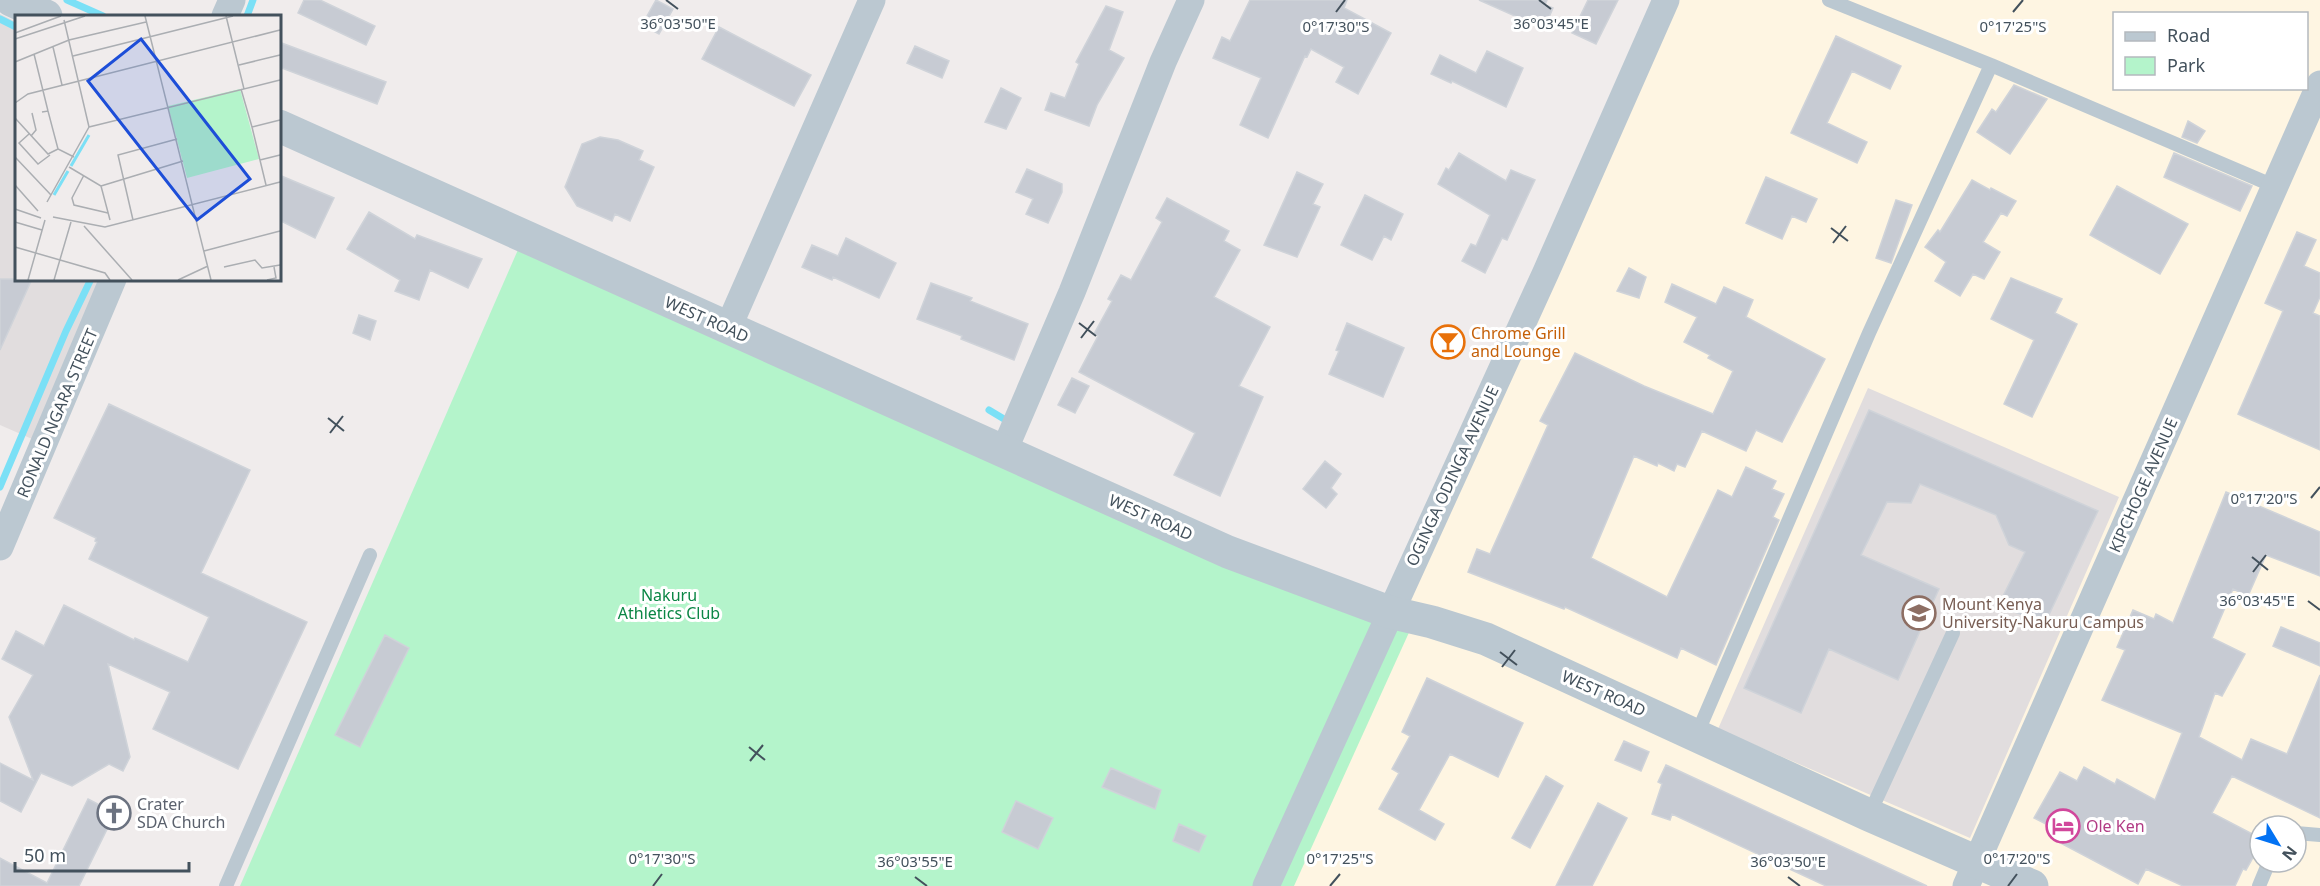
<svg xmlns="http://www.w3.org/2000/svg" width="2320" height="886" font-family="'Noto Sans',sans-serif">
<rect width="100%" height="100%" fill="#f0ecec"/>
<path fill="#fef5e2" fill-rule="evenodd" d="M1673,0H2320V886H1284ZM2114,14H2306V88H2114ZM2260,826H2296V862H2260Z"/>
<path fill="#e1ddde" d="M0,14L16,22V279H108L39,442L0,425Z
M1868,388L2119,497L1970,838L1718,729Z"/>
<path fill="#b4f4cb" d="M524,236L1416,617L1294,886H240Z"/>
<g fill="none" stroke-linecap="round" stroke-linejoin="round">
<path stroke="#7be0f6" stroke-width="7" d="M67,0L103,16
M247,16L253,0
M0,19L16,27
M989,410L1009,422
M0,487L66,331L91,279"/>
</g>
<path fill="#c7cbd3" stroke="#cfd3d9" stroke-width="1.5" d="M304,0H320L375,26L366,45L298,13Z
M656,0L673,9L659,34L642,25Z
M1250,0H1347L1344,8L1391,33L1358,94L1336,82L1344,67L1311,49L1307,57L1305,56L1268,138L1240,125L1261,78L1213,58L1222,37L1230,41Z
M1479,0H1547L1545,5L1553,8L1544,29Z
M1588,0H1618L1596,44L1572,33Z
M1106,6L1123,12L1109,50L1124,58L1097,105L1089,126L1045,110L1051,93L1065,98L1079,64L1076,62Z
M719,27L811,75L794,106L702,59Z
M1836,36L1901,66L1890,89L1852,71L1827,123L1867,142L1857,163L1791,133Z
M279,42L386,82L377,104L279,67Z
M915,46L949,61L942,78L907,63Z
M1487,51L1523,68L1506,107L1452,81L1451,83L1431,74L1440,55L1476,73Z
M2014,85L2047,99L2010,154L1977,132L1992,109L1996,112Z
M1001,88L1021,98L1006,129L985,122Z
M2188,121L2205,131L2197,143L2182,137Z
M600,137L618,140L643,151L639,160L654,167L630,221L615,214L612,221L577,206L565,187L582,144Z
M1459,153L1506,181L1511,170L1535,180L1507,240L1502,238L1485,273L1462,261L1471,244L1476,246L1490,215L1438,184L1446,168L1449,170Z
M2174,153L2252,186L2240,211L2164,177Z
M1027,169L1062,184V192L1048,223L1026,214L1033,199L1016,192Z
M1297,172L1323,184L1313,204L1320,207L1297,257L1264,245Z
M279,175L334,198L315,238L279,220Z
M1766,177L1817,199L1806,222L1792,216L1782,239L1746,223Z
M1972,180L1990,190L1991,188L2016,201L2007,216L2001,213L1983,242L2000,252L1984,279L1973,274L1960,296L1935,281L1946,262L1925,247L1938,230L1940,232Z
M2117,186L2188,224L2160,274L2090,235Z
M1365,195L1403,214L1391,240L1384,236L1372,260L1341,245Z
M1167,198L1229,231L1224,241L1240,250L1214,297L1270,327L1239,386L1263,397L1220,496L1174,475L1195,433L1079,372L1098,336L1094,334L1112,301L1108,299L1121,275L1131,280L1162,222L1156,218Z
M1896,200L1912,205L1891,263L1876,258Z
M369,212L415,239L417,235L482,259L468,288L430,270L419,300L395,291L400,280L347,249Z
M2297,232L2316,240L2304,266L2320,273V297L2313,313L2320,316V450L2238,414L2283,311L2265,303Z
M846,238L896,263L879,298L833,277L832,280L802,267L812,245L838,256Z
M1629,268L1646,277L1639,298L1617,291Z
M2011,278L2062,299L2055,313L2077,324L2032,417L2004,404L2034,340L1991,319Z
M0,279H32L0,350Z
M931,283L972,298L970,301L1028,324L1014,360L961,339L962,336L917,319Z
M1672,284L1716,304L1724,287L1753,300L1746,317L1825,359L1782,442L1756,430L1746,451L1702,431L1685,467L1677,464L1674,471L1658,463L1657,466L1634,456L1591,558L1667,597L1718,490L1732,497L1746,467L1776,481L1772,489L1784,494L1773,517L1779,520L1716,665L1681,648L1677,658L1565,607L1564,609L1468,572L1477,549L1490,554L1548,425L1540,421L1575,353L1644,386L1713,414L1733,371L1708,358L1710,355L1684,342L1697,317L1665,302Z
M359,315L376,321L370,340L353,333Z
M1347,323L1404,348L1383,397L1329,374L1339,351L1336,350Z
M1072,378L1089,386L1075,413L1058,405Z
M109,404L250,470L201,573L307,622L238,769L153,729L170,692L108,664L130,757L123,771L109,764L72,786L41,773L21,812L0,801V763L33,780L9,717L33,675L2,659L16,631L44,646L64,605L134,640L135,638L188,662L209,617L89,559L97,542L95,541L96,538L54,518Z
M1869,410L2098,511L2045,623L1998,606L2025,552L2009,545L1996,515L1920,484L1911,503L1887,502L1861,555L1939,589L1898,680L1829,649L1801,713L1744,688Z
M1325,461L1341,474L1331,488L1337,494L1326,508L1303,489Z
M2226,492L2320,532V576L2266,555L2248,596L2233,589L2212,638L2245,654L2222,696L2215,693L2199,737L2242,760L2251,739L2287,754L2320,675V818L2232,776L2212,813L2260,838V845L2246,870L2243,869L2235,886H2183L2146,869L2138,884L2051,838L2046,824L2034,818L2060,772L2077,781L2084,767L2115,784L2117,779L2155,800L2182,733L2102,700L2125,650L2117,647L2133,610L2154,619L2156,614L2173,623Z
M2281,627L2320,643V666L2273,646Z
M385,635L409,648L360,747L335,735Z
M1427,678L1523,723L1498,777L1450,754L1419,810L1444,824L1435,840L1379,809L1399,773L1392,769L1410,736L1402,732Z
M1624,741L1649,752L1641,771L1615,760Z
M1666,765L1677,770L1927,886H1826L1672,814L1670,820L1652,814L1662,784L1658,782Z
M1111,768L1161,790L1155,809L1102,787Z
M1546,776L1563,786L1530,848L1512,838Z
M88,799L115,813L79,886H0V858L47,883Z
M1016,801L1053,818L1038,849L1002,832Z
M1598,803L1627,818L1592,886H1556Z
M1179,824L1206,836L1199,852L1173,841Z"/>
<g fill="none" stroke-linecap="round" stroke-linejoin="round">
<path stroke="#bbc8d1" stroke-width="14" d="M1829,0L1991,65L2274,186
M1697,734L1869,333L1991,65
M1869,815L1953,633
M2296,833L2320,835
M226,886L370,555
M2259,886L2269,862"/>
<path stroke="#bbc8d1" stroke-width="27" d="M225,16L232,0
M728,328L872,0
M1004,451L1072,292L1163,62L1191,0
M0,547L113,279
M1266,886L1546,272L1666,0
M1966,886L2320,84"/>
<path stroke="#bbc8d1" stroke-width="33" d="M11,0L46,16
M279,126L1228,552L1389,612L1432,622L1486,639L1869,815L2032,886"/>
</g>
<path fill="none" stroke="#43515c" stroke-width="2" d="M666,0L678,9M1539,0L1551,9M1336,12L1345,0M2013,12L2023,0M1831,228L1848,241M1833,243L1846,226M1079,323L1096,336M1081,338L1094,321M328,418L344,431M330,433L343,416M2311,498L2320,487M2252,557L2268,570M2253,572L2266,555M2308,601L2320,610M1500,652L1517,665M1502,667L1515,650M749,747L765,760M750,761L763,745M915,877L927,886M1788,877L1800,886M653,886L662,874M1330,886L1340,874M2008,886L2017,874"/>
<defs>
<symbol id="bar-ring" viewBox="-11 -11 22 22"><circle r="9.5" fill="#fff" stroke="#e8710a" stroke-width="1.5"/><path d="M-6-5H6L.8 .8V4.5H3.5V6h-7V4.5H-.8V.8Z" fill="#e8710a"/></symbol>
<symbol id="university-ring" viewBox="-11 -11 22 22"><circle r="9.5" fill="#fff" stroke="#8d6e63" stroke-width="1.5"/><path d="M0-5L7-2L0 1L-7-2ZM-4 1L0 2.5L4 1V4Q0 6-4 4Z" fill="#8d6e63"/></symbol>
<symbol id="church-ring" viewBox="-11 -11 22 22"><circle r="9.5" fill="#fff" stroke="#6b7280" stroke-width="1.5"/><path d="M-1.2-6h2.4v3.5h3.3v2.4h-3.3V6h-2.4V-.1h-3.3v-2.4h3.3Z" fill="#6b7280"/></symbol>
<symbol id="hotel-ring" viewBox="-11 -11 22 22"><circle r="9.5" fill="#fff" stroke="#d1479c" stroke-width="1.5"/><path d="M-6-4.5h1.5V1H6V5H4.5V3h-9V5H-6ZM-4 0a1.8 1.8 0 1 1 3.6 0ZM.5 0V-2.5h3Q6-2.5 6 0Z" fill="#d1479c"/></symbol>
</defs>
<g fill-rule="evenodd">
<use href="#bar-ring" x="1429" y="323" width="38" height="38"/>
<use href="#university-ring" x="1900" y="594" width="38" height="38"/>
<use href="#church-ring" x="95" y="794" width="38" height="38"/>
<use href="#hotel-ring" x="2044" y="807" width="38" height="38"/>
</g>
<g text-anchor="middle" stroke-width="6" stroke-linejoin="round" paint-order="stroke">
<g font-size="16" fill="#43515c" stroke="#fff">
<text transform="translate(707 319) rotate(24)" y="6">WEST ROAD</text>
<text transform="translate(57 413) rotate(-67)" y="6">RONALD NGARA STREET</text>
<text transform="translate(1452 476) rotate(-65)" y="6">OGINGA ODINGA AVENUE</text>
<text transform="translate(2143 485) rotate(-66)" y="6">KIPCHOGE AVENUE</text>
<text transform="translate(1151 517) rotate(24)" y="6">WEST ROAD</text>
<text transform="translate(1604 693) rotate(24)" y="6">WEST ROAD</text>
</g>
<g font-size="16" fill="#c56008" stroke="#fff" text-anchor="start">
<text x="1471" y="339">Chrome Grill<tspan x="1471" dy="18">and Lounge</tspan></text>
</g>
<g font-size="16" fill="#0b8645" stroke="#fff">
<text x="669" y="601">Nakuru<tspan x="669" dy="18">Athletics Club</tspan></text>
</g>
<g font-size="16" fill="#785e54" stroke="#fff" text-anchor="start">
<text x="1942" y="610">Mount Kenya<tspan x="1942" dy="18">University-Nakuru Campus</tspan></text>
</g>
<g font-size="16" fill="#5b616d" stroke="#fff" text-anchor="start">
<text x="137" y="810">Crater<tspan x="137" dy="18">SDA Church</tspan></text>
</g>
<g font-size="16" fill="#b23c85" stroke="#fff" text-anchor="start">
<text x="2086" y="832">Ole Ken</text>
</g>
</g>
<g transform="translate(15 15)">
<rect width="266" height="266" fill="#f0ecec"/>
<path d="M225,74L244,144L172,163L153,91Z" fill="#b4f4cb"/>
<path fill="none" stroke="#7be0f6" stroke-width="3" d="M56,151L74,120M39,180L53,156"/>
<path fill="none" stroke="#abaeb2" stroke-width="1.5" d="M130,1L196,265M211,1L229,74M0,18L46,1M0,24L70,1M38,32L47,70M19,39L33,96M58,41L218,1M0,47L54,25L131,7M224,50L265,40M226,74L237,112M0,88L13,79L265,15M27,97L33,96L43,134L59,142M0,103L33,139L43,134M74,112L265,65M14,119L4,128L23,149L35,140M16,121L21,115L17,98M0,142L36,180M245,145L265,140M54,152L86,171L95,205M69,160L57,183L59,190L93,198M0,170L23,196M251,170L237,112L265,105M86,171L168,146M32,187L74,112L49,5M0,194L26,203M38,202L90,212L265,167M118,205L103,140L162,124M0,207L27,215M69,211L117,265M0,232L90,258L95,265M189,236L265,216M209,252L240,245L247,253L265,250M13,265L30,205M39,265L56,207M163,265L193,251M252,265L261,263L259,252"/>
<path fill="#1d4ed8" fill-opacity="0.15" stroke="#1d4ed8" stroke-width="3" d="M126,24L235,164L182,205L73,66Z"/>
<rect width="266" height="266" fill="none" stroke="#43515c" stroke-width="3"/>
</g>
<g font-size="15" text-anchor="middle" fill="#43515c" stroke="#fff" stroke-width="6" stroke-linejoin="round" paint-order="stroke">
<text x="678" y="29">36°03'50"E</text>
<text x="1551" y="29">36°03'45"E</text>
<text x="1336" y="32">0°17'30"S</text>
<text x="2013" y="32">0°17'25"S</text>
<text x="2264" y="504">0°17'20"S</text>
<text x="2257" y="606">36°03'45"E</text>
<text x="662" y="864">0°17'30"S</text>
<text x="1340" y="864">0°17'25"S</text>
<text x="2017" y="864">0°17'20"S</text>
<text x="915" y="867">36°03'55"E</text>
<text x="1788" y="867">36°03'50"E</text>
</g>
<rect x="2113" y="12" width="195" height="78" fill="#ffffff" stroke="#b4b9be" stroke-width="1.5"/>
<rect x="2125" y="32" width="30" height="9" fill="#bbc8d1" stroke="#b4b9be" stroke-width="1.5"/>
<text x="2167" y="42" font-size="18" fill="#43515c">Road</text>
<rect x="2125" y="57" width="30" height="18" fill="#b4f4cb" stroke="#b4b9be" stroke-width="1.5"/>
<text x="2167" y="72" font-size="18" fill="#43515c">Park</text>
<g transform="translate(2278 844) rotate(128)"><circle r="28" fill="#ffffff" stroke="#b4b9be" stroke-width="1.5"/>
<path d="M0-4.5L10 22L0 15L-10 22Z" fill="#0372f3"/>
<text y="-9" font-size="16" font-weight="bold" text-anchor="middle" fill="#43515c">N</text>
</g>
<path d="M15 862v9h174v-9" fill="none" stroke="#43515c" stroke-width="3"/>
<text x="24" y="862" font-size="18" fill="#43515c" stroke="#ffffff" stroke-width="4.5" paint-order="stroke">50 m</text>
</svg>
